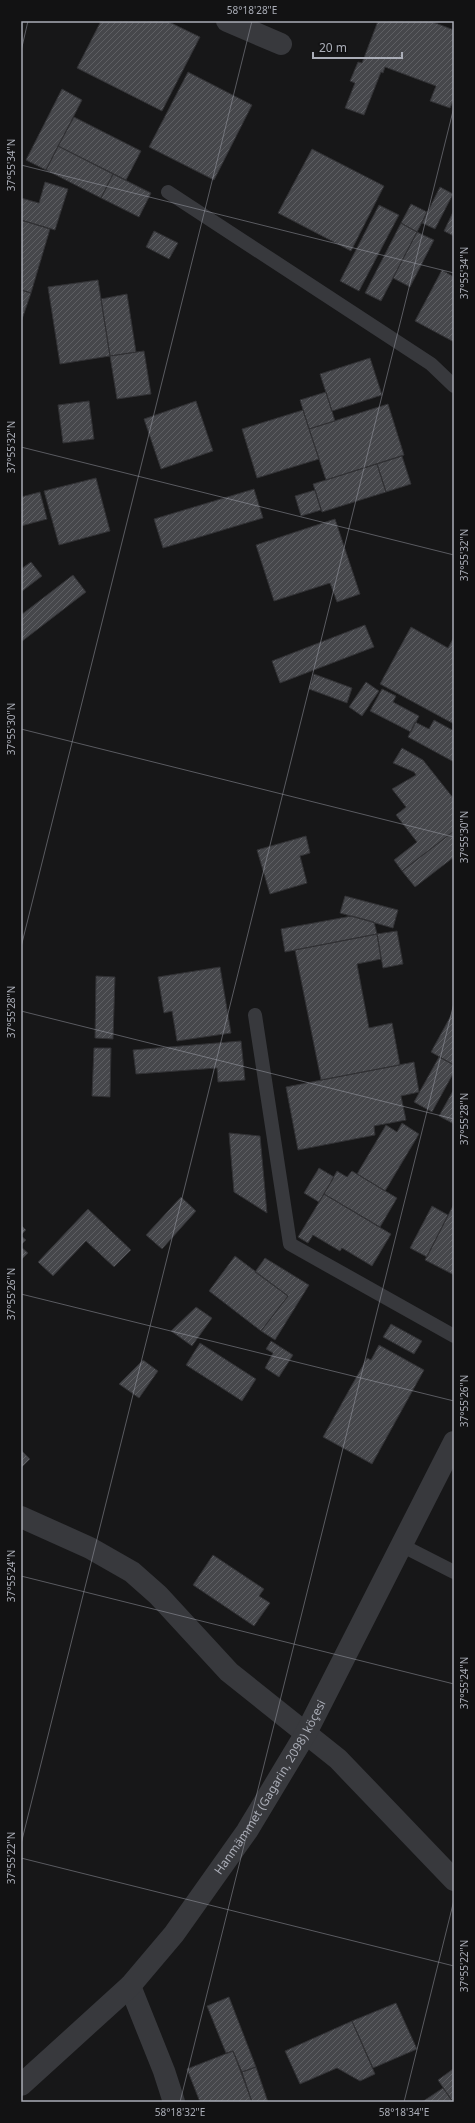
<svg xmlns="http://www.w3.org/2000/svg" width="475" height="2123" font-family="'Noto Sans',sans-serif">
<defs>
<pattern id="building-hatch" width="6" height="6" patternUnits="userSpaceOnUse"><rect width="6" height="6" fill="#46474b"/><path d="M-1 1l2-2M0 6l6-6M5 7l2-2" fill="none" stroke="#5e5f63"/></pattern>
</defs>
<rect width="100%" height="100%" fill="#171718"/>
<path fill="url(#building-hatch)" stroke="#313134" d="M101,21H167L200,37L162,111L77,68Z
M378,21H430L454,30V99L450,108L430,101L436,86L385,67L383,73L381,72L364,115L345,108L355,83L350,81L358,62L362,63Z
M188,72L252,105L214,180L149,147Z
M62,89L82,100L46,170L26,160Z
M74,117L141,151L126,180L58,146Z
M58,146L113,174L101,198L46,170Z
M312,149L384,186L351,251L278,213Z
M113,174L151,193L139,217L101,198Z
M45,182L68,189L55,230L21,220V198L39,203Z
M440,187L453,194L435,229L422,223Z
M411,204L427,212L417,232L401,223Z
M379,205L399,215L359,291L340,281Z
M454,210V236L444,231Z
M21,220L50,229L31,293L21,290Z
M401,223L417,232L381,301L365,293Z
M154,231L178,243L169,259L146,247Z
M417,232L434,240L410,287L393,278Z
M442,270L454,277V342L415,321Z
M98,280L110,356L60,364L48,287Z
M21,290L31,293L21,322Z
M127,294L136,352L110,356L101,299Z
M144,351L151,394L117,399L110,356Z
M370,358L382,395L332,411L320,374Z
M326,392L335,421L309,429L300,400Z
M89,401L94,439L63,443L58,405Z
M196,401L213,451L161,469L144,419Z
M388,404L404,455L326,480L309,429Z
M303,410L319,459L257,478L242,429Z
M402,456L411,484L386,492L377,464Z
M377,464L386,492L322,512L313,484Z
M96,478L110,531L59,545L44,491Z
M254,489L263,518L163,548L154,519Z
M315,490L321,510L301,516L295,496Z
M40,492L47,519L21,526V497Z
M335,519L360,594L337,602L330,583L274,601L256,545Z
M31,562L42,576L21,592V569Z
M73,575L86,592L21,642V615Z
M365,625L374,647L280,683L272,661Z
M411,627L448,648L454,637V724L380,684Z
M314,674L352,688L347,703L309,689Z
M366,682L379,691L362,716L349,707Z
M382,689L396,696L393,702L419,716L411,732L370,711Z
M434,720L454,731V762L408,737L415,722L429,729Z
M402,748L423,760L454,799V831L402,871L394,860L417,842L396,815L406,807L392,789L416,775L414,772L393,763Z
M454,831V857L415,887L402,871Z
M306,836L310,853L300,856L307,883L270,894L257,850Z
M345,896L398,910L393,928L340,913Z
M352,916L374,922L377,934L285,952L281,929Z
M397,931L403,964L383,968L377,934Z
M377,934L381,959L357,964L369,1028L392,1023L400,1065L321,1080L295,950Z
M220,967L231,1033L177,1041L172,1011L164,1013L158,977Z
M96,976L115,977L113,1039L95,1038Z
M454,1010V1065L431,1052Z
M241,1041L245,1080L218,1082L217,1068L136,1074L133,1050Z
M94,1048H111L110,1097L92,1096Z
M439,1057L454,1065V1072L432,1112L414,1102Z
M414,1062L419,1092L401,1096L406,1120L374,1126L375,1135L298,1150L286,1087Z
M454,1089V1124L439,1116Z
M402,1123L419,1134L385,1191L357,1174L386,1125L397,1132Z
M229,1133L260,1136L267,1213L234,1192Z
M319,1168L334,1177L319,1202L304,1193Z
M337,1171L347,1177L352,1171L397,1198L380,1227L324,1194Z
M324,1194L391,1234L372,1266L342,1248L340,1251L313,1235L308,1243L298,1237Z
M181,1197L196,1211L162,1249L146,1235Z
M454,1204V1275L425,1260Z
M432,1206L448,1215L427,1257L410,1248Z
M88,1209L131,1250L114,1267L86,1241L53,1276L38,1262Z
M21,1225L26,1230L21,1235Z
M21,1236L26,1240L21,1245Z
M21,1247L28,1253L21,1260Z
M235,1256L288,1296L261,1331L209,1291Z
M265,1258L309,1285L275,1340L261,1331L288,1296L255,1272Z
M196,1307L212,1318L192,1346L171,1331Z
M391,1324L422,1341L414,1354L383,1337Z
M271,1341L293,1355L279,1377L265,1368L273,1353L266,1349Z
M200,1343L256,1379L242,1401L186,1365Z
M379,1345L424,1370L372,1464L323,1437L367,1358L371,1360Z
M143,1360L158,1371L139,1398L119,1384Z
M21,1450L30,1459L21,1468Z
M213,1555L264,1589L259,1596L270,1603L254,1626L193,1585Z
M229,1997L256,2067L242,2072L233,2051L226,2053L207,2006Z
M396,2003L417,2049L373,2068L352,2021Z
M352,2021L375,2074L360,2081L337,2068L300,2084L285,2051Z
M233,2051L252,2102H200L187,2069Z
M256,2067L268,2102H252L242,2072Z
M453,2069L454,2102H453L438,2080Z
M443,2088L452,2101L422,2102Z"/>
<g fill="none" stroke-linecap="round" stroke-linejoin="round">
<path stroke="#38393d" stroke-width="14" d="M168,192L431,364L454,386
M255,1015L290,1244L454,1336
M401,1545L454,1572"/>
<g stroke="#38393d" stroke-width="22">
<path d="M227,21L281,44"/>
<path d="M21,1517L90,1548L132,1572L158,1595L229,1672L338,1759L454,1880"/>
<path d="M130,1986L164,2071L174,2102"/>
<path id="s1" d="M21,2085L130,1986L174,1934L247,1831L306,1733L454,1442"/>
</g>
</g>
<path fill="none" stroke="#aaadb7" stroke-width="1" stroke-opacity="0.45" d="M21,51L28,21M21,165L454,273M21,447L454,555M21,729L454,837M21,947L252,21M21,1011L454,1119M21,1294L454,1401M21,1576L454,1684M21,1844L454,107M21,1858L454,1966M180,2102L454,1003M404,2102L454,1900"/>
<g text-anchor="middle" stroke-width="4" stroke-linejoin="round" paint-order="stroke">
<g font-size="12" fill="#aaadb7" stroke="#121213">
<text dy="4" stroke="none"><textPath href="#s1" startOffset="391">Hanmämmet (Gagarin, 2098) köçesi</textPath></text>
</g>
</g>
<rect width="475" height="2123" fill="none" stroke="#121213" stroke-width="44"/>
<path d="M313 52v6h89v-6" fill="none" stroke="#aaadb7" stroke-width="2"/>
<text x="319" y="52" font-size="12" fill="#aaadb7" stroke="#121213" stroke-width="3" paint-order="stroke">20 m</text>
<rect x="22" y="22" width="431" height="2079" fill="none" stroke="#aaadb7" stroke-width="1.5"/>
<g font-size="10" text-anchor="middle" fill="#aaadb7">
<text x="252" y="14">58°18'28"E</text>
<text transform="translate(11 165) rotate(-90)" y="4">37°55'34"N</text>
<text transform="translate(464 273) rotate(-90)" y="4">37°55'34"N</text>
<text transform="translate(11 447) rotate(-90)" y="4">37°55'32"N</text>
<text transform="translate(464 555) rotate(-90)" y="4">37°55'32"N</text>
<text transform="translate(11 729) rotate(-90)" y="4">37°55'30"N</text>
<text transform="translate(464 837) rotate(-90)" y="4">37°55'30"N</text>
<text transform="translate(11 1012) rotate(-90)" y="4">37°55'28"N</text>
<text transform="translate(464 1119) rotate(-90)" y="4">37°55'28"N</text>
<text transform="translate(11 1294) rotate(-90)" y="4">37°55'26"N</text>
<text transform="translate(464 1401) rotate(-90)" y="4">37°55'26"N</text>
<text transform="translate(11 1576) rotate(-90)" y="4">37°55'24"N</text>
<text transform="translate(464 1683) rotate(-90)" y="4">37°55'24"N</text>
<text transform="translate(11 1858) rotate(-90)" y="4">37°55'22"N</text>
<text transform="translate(464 1966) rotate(-90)" y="4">37°55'22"N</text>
<text x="180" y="2116">58°18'32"E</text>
<text x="404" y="2116">58°18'34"E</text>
</g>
</svg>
